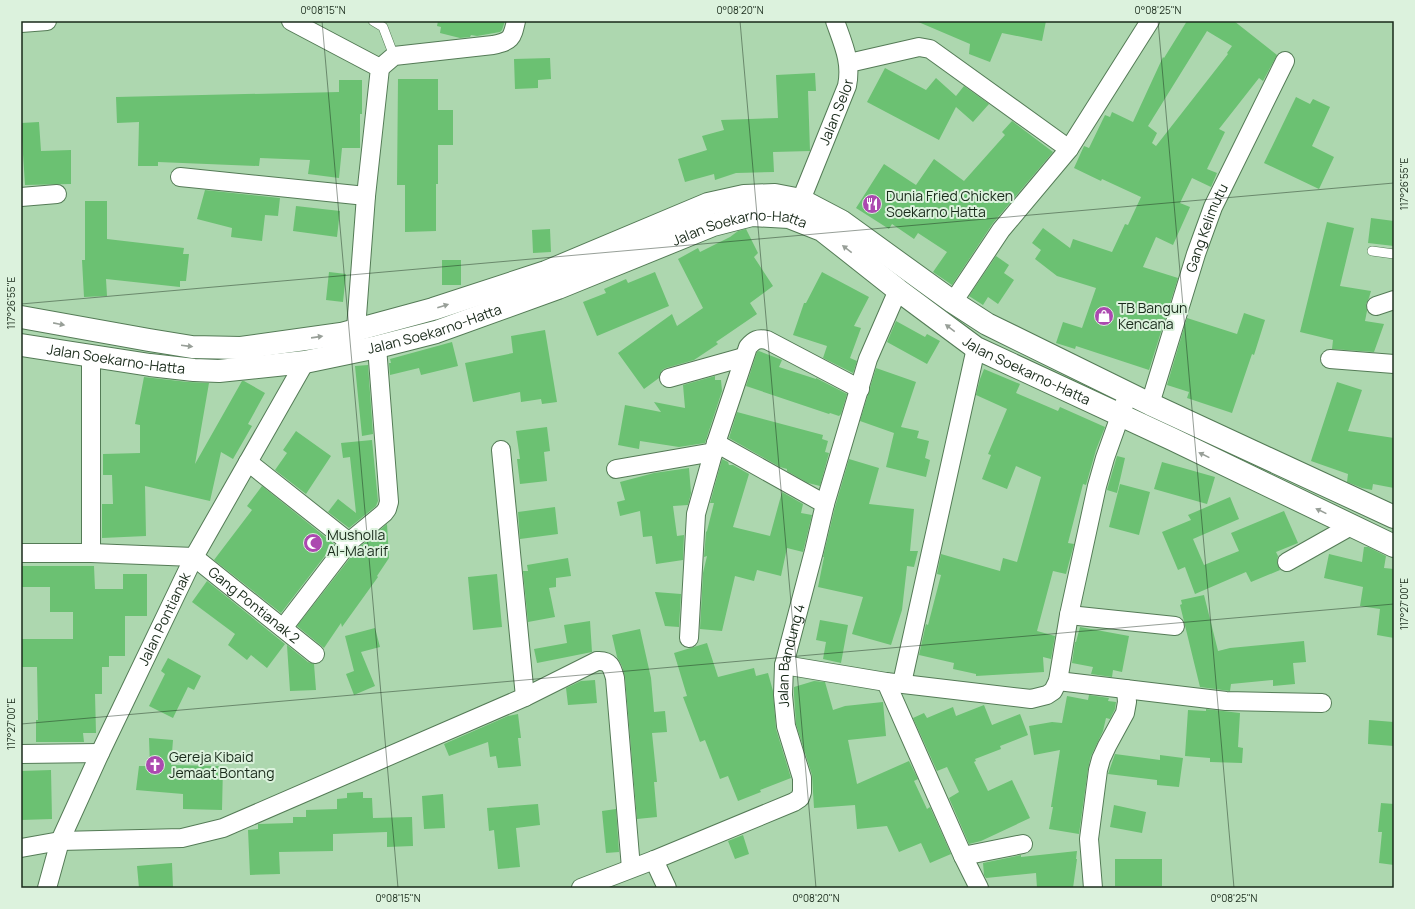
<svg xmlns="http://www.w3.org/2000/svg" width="1415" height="909" font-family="Manrope,sans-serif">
<rect width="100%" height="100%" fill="#add7af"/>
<path fill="#6bc172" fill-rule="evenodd" d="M438,21H505L502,30L500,32L477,36L471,35L470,37L460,38L440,33L441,27L437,26Z
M916,21H1046L1042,41L1002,33L990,62L969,54L970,44Z
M1187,21H1234L1277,55L1263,81L1259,78L1219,129L1225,132L1207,169L1217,173L1211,187L1192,178L1180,203L1190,207L1173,245L1156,237L1143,267L1178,278L1149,370L1076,346L1075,349L1056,343L1063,322L1082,328L1096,288L1057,276L1035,259L1041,250L1032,243L1043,228L1070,248L1073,239L1112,252L1125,224L1128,225L1141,197L1102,179L1101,181L1074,168L1084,146L1089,148L1105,115L1110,117L1112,112L1133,122L1163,57L1164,58ZM1207,31L1232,46L1227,53L1228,54L1156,146L1152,143L1157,133L1148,126Z
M550,58L551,79L538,80V88L515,89L514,59Z
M885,68L926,90L936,78L956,96L964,86L989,104L973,122L956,107L939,140L867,102Z
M815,73L816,91H808L810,151L773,152L774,172L736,173L715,180L714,174L685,182L678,159L707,150L702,136L724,130L721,120L778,118L776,75Z
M398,79H438V110H453V145H438V184H436V231L405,232V185H397Z
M339,80H362V114H360V148H342L339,178L308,174L310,160L260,158L259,166L158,162V166H138L139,122L117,123L116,97L339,92Z
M1296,97L1310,104L1313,99L1330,107L1312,146L1334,157L1319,189L1264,163Z
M1012,121L1053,152L993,223L952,285L933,272L947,252L918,233L914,239L892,224L889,229L856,208L884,164L916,185L934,159L964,181L1005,135L1002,132Z
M39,122L41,151L71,150V184L25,185L21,123Z
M205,190L280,198L278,216L265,215L262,241L231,237L232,228L197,219Z
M85,201H107V239L184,248L183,254H189L186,281H180V287L106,279L107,296L84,297L82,260H85Z
M296,206L340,211L337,237L293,231Z
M1371,218L1394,221V246L1368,243Z
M1327,222L1354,228L1340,286L1371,291L1369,298L1366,304L1367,311L1365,321L1384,324L1374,352L1332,349L1333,340L1300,332Z
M550,229L551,252L533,253L532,230Z
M746,229L758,253L754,257L773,286L750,303L757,314L716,342L718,344L694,360L666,368L662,370L659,378L644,389L618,353L672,314L677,326L703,308L678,259L698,248L700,252L730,237L738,231Z
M996,256L1009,265L1004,273L1014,280L998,304L988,297L983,305L969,296Z
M442,260H461V285H442Z
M329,272L346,274L343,302L326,300Z
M655,272L669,306L597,336L583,302L606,293L604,289L626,279L628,283Z
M822,272L869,297L854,326L861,328L850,358L857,361L853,373L823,358L827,346L793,335L804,303H806Z
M1244,313L1265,320L1254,355L1252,354L1232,413L1187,398L1189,392L1167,385L1187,318L1237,334Z
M896,321L925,337L927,334L940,341L927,364L887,342Z
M545,330L557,402L542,404L541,399L521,402L520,392L473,402L465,363L513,353L511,336Z
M452,342L458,366L421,375L419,368L390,375L389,363H391L390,359Z
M759,351L782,360L779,367L816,379V378L847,394L841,414L839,416L830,413L829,414L746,386L757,352Z
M368,365L373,434L362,436L355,366Z
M876,368L916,382L901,427L919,431L917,438L929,441L925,458L930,460L926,477L886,467L894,433L860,421Z
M984,369L1020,384L1016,393L1058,411L1060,407L1105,427L1096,450L1086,485L1083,484L1068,543L1074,544L1066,574L1053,571L1037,631L1055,636L1051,659L1043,657L1044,672L976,676V674L953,669L954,663L919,655L926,624L928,625L941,575L937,574L941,554L1000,571L1003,558L1017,562L1041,477L1016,466L1007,489L982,479L991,455L988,454L1007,409L976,395L980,379Z
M715,376V380H721L722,391L705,443L679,447L640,441L639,449L618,445L625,405L661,412L654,402L685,408L683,385Z
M144,377L188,382L209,383L195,464L242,381H244L265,393L248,424L252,426L233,459L221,452L210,501L145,486L146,536L102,538V504H113L112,475H103V454L140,453V425L135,424Z
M1337,382L1362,390L1348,431L1394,438V488L1373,484L1372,490L1362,488L1347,482L1348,474L1311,461Z
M737,412L823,435L822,439L828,441L825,452L829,453L820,486L808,483L787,471V469L780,467L729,438Z
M547,427L550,451L544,452L547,481L520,484L517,459H520L516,431Z
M296,431L331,456L306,494L275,470L287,453L283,450Z
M372,440L378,501L376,506L349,528L328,512L338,499L356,513L350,457L343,458L341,443Z
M1117,456L1125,458L1117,493L1107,490Z
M722,459L728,462L729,465H733L749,474L733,527L770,536L782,492L803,504L801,513L812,515L803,552L787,548L781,576L757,570L754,581L735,576L722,631L700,629L703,573L707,556L704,557L706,532L707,531L714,503H710Z
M849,459L879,468L869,504L914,509L910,551H918L914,567L907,566L902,610L891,645L852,634L863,597L818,587L824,557H823L835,507Z
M1162,462L1215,477L1207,504L1154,489Z
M689,468L691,493L688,505L673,506L677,536L684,535L683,560L656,564L652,536L643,537L640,511L620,516L617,502L625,500L620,482L654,473Z
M1120,484L1150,492L1139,535L1109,527Z
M262,486L334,544L281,613L214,560L252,510L247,506Z
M1230,497L1239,519L1193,539L1204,565L1239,551L1231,533L1284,511L1298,543L1276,552L1278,556L1277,562L1280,570L1251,582L1246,572L1195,594L1185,567L1178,570L1162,532L1191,520L1188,515Z
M555,507L558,534L520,539L518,512Z
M387,524L389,558L377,576L378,577L342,627L341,623L324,648L297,626L357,549Z
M1364,547H1368L1386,556L1384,568L1394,569V638L1377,635L1380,609L1360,606L1363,587L1324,578L1329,554L1362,562Z
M568,558L571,576L556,578V587L549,588L555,617L528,622L523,571H528L527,565Z
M21,566H94L95,589H123V574H147V616H125V656H109V667H102V694H95L96,733H83L84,742H36V720H38L37,667H21V639H73V612H50V587H21Z
M497,574L502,627L473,630L468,577Z
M207,581L285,644L267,668L251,655L247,660L228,645L235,634L192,602Z
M655,592L681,594L679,627L665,626Z
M1204,595L1218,651L1230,648L1304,641L1306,662L1293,663L1295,684L1273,686V680L1231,684L1230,691L1200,687L1180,605L1182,604L1181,600Z
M820,620L848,625L841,663L823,659L826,642L816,640Z
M590,621L592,652L537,663L534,649L567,643L564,625Z
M1080,627L1129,636L1122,672L1113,670L1112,677L1091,674L1093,667L1072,663L1075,642H1076Z
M375,628L380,647L361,652L375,686L354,695L346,674L354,671L345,636Z
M640,629L651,678L654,712L665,711L667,732L652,733L657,782H654L657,817L637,819L625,677L622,666L617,657L612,635Z
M707,643L718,677L754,668L756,676L768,673L773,691L776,729L791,778L760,790L761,792L738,801L728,776L720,779L705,740L700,742L683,697L687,696L674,653Z
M287,645L308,662L314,664L316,690L290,691Z
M168,658L201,676L194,690L188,687L173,718L149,706L165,674L161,671Z
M595,680L597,703L568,705L566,688L581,681Z
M814,681L825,682L833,710L845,706L883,702L886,736L848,740L857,784L909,761L918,779L914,781L927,809L930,807L951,854L930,863L921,843L899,852L887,826L857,829L855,805L814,808L812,775L796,724L794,695V687Z
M1089,695L1109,698L1108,701L1116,702L1115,709L1110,719L1106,718L1103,731L1091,756L1088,769L1079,834L1049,829L1053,807H1051L1060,750L1034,755L1029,726L1052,722L1062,723L1067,696L1088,700Z
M984,705L992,725L1020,714L1028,735L1000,746L1001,749L975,759L976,761L974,762L988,791L1012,780L1030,818L981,841L969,844L949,798L959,792L947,767L937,771L913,718L924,713L927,718L953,707L956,716Z
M1206,709L1240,713L1238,747L1243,748L1242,763L1210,762V758L1185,756L1188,710L1206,711Z
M518,714L521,738H518L521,766L498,768L496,756L490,757L488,742L449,756L444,744L508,716Z
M1369,720L1394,722V746L1368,744Z
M149,738L173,740L171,765L223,766L222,810L183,809V794L136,790L139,766H150Z
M1115,754L1160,760V755L1183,758L1179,787L1157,785V780L1108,774Z
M51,770L52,819L21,820V771Z
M363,792V798H372L373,818L412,817L413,846L387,847V832L333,834V851L279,852L280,874L250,875L248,830L258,829V824L293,823V817H306V810L337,809V799L347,798V793Z
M443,794L445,828L424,829L422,796Z
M1381,803L1394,804V865L1379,863L1382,832H1378Z
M538,804L540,825L516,828L520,867L498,869L494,830L489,831L487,808Z
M1114,805L1146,812L1142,833L1110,827Z
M616,809L619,852L606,853L602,811Z
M743,835L749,854L735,859L728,841Z
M1077,851L1076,859H1077L1073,888H1037L1036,873L986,878L984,875L983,863L1021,855V857Z
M1115,859H1162V886H1115Z
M172,863L173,888H139L137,866Z"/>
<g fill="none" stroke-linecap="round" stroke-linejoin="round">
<defs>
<path id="service" d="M373,21L383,27L394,56
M1372,251L1394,254"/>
<g id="minor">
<path d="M291,21L380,68L366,196L356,329"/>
<path d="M21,23L47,21"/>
<path d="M849,63L919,47L930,49L1069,149"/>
<path d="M380,68L394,56L493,45C511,41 512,39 516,21"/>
<path d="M180,177L366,196"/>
<path d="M21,197L57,194"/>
<path id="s1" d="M801,200L847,86C852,62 843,44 835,21"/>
<path d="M953,302L1001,230L1069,149L1150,21"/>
<path d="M1376,306L1394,300"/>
<path d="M1330,359L1394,364"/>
<path d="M669,378L744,357"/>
<path id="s2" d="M1150,404L1196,254L1213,207L1285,61"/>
<path d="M716,443L825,504"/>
<path d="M501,450L525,697"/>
<path d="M248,462L349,542"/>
<path d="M616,469L714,452"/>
<path id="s3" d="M21,553H91L194,557L315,654"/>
<path d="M91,553V356"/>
<path d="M1287,562L1351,526"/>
<path d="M1069,615L1175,626"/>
<path d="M283,628L349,542L384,513L387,509L389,502L377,347"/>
<path d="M689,638L696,514L716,443L748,347C754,340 758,338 767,340L860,389"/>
<path d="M784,665L886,682L1031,699L1047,695L1053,691L1058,681L1069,615L1097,486L1105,458L1125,402"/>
<path d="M1058,681L1226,701L1322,703"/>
<path d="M886,682L963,856L979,888"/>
<path d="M902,683L976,348"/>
<path d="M21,754L100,753"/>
<path d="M21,848L60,841L182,838L223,828L525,697L597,661C610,660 612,667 615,678L631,868"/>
<path d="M963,856L1023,844"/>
<path d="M654,860L667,888"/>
<path id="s4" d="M47,888L60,841L100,753L194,557L305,362"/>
<path id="s5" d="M581,888L654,860L794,802L800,798L802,792V778L786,726L783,695L784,665L814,551L825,504L868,359L898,290"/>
<path d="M1093,888L1089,839L1098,770L1101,759L1107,746L1125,713L1127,702L1126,689"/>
</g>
<g id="secondary">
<path d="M21,317L149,340L192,347L241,348L341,334L433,309L546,272L708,204L744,196L775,195L801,200L841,221L953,302L987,324L1150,404L1394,517"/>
<path id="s6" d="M21,345L150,365L194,370L219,371L305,362L377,347L436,332L558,288L713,225L752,215L789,217L822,230L898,290L976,348L1172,439L1394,546"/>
</g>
</defs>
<use href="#service" stroke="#547b56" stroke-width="10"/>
<use href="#minor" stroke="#547b56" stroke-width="20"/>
<use href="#secondary" stroke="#547b56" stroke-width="24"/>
<use href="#service" stroke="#fff" stroke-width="9"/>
<use href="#minor" stroke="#fff" stroke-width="18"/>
<use href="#secondary" stroke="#fff" stroke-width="22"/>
</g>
<defs><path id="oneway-solid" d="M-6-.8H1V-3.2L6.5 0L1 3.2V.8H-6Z"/></defs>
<g fill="#989f98">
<use href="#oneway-solid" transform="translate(847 249) rotate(-142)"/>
<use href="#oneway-solid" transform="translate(443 306) rotate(-18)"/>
<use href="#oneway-solid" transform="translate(59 324) rotate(11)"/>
<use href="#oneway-solid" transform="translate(950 328) rotate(-143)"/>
<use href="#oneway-solid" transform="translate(317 337) rotate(-8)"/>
<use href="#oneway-solid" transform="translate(187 346) rotate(7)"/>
<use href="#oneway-solid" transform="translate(1204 455) rotate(-154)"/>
<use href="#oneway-solid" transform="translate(1321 511) rotate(-154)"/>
</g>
<path fill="none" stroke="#192a1a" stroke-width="1" stroke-opacity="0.45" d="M322,21L398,888M740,21L816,888M1158,21L1234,888M21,304L1394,183M21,724L1394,604"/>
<defs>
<symbol id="restaurant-disc" viewBox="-11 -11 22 22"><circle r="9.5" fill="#ac49b0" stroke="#dcf2dd"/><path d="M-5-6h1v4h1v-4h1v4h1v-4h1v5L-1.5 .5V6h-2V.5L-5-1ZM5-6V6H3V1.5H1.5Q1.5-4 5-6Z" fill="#fff"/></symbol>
<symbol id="shop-disc" viewBox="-11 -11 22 22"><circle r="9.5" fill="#ac49b0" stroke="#dcf2dd"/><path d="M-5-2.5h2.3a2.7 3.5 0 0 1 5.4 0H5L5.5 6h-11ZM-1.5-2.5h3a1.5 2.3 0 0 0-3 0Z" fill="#fff"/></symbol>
<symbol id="mosque-disc" viewBox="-11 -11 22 22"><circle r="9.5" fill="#ac49b0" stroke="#dcf2dd"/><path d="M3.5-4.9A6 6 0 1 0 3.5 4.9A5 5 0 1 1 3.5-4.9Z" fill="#fff"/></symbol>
<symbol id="church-disc" viewBox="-11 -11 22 22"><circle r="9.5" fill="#ac49b0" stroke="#dcf2dd"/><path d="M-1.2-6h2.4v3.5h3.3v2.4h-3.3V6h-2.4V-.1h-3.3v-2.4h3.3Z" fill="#fff"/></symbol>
</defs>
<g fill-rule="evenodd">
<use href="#restaurant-disc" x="861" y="193" width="22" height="22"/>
<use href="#shop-disc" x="1093" y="305" width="22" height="22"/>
<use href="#mosque-disc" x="302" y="532" width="22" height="22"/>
<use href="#church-disc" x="144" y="754" width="22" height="22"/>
</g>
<g text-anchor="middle" stroke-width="4" stroke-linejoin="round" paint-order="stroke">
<g font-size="14" fill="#192a1a" stroke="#dcf2dd">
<text dy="5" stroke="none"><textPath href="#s1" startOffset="95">Jalan Selor</textPath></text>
<text dy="5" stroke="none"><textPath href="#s2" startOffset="185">Gang Kelimutu</textPath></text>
<text dy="5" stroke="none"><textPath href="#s6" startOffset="744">Jalan Soekarno-Hatta</textPath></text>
<text dy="5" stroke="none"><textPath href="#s6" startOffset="420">Jalan Soekarno-Hatta</textPath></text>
<text dy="5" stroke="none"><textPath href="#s6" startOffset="96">Jalan Soekarno-Hatta</textPath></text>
<text dy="5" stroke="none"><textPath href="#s6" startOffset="1080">Jalan Soekarno-Hatta</textPath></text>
<text dy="5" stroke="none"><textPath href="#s3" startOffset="250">Gang Pontianak 2</textPath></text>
<text dy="5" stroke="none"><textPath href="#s4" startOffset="294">Jalan Pontianak</textPath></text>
<text dy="5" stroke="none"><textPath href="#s5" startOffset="383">Jalan Bandung 4</textPath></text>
</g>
<g font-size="14" fill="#192a1a" stroke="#dcf2dd" text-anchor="start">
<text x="886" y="201">Dunia Fried Chicken<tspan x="886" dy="16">Soekarno Hatta</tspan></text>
<text x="1118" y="313">TB Bangun<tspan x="1118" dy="16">Kencana</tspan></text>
<text x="327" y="540">Musholla<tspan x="327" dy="16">Al-Ma'arif</tspan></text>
<text x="169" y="762">Gereja Kibaid<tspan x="169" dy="16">Jemaat Bontang</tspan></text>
</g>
</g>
<rect width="1415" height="909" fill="none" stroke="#dcf2dd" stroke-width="44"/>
<rect x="22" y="22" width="1371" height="865" fill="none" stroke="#192a1a" stroke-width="1.5"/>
<g font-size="10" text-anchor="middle" fill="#192a1a">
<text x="323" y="14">0°08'15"N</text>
<text x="740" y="14">0°08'20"N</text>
<text x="1158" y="14">0°08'25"N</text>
<text transform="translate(1404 184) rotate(-90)" y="4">117°26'55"E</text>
<text transform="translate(11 303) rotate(-90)" y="4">117°26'55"E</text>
<text transform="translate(1404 604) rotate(-90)" y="4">117°27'00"E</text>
<text transform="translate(11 724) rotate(-90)" y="4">117°27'00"E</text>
<text x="398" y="902">0°08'15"N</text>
<text x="816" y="902">0°08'20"N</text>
<text x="1234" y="902">0°08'25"N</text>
</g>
</svg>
